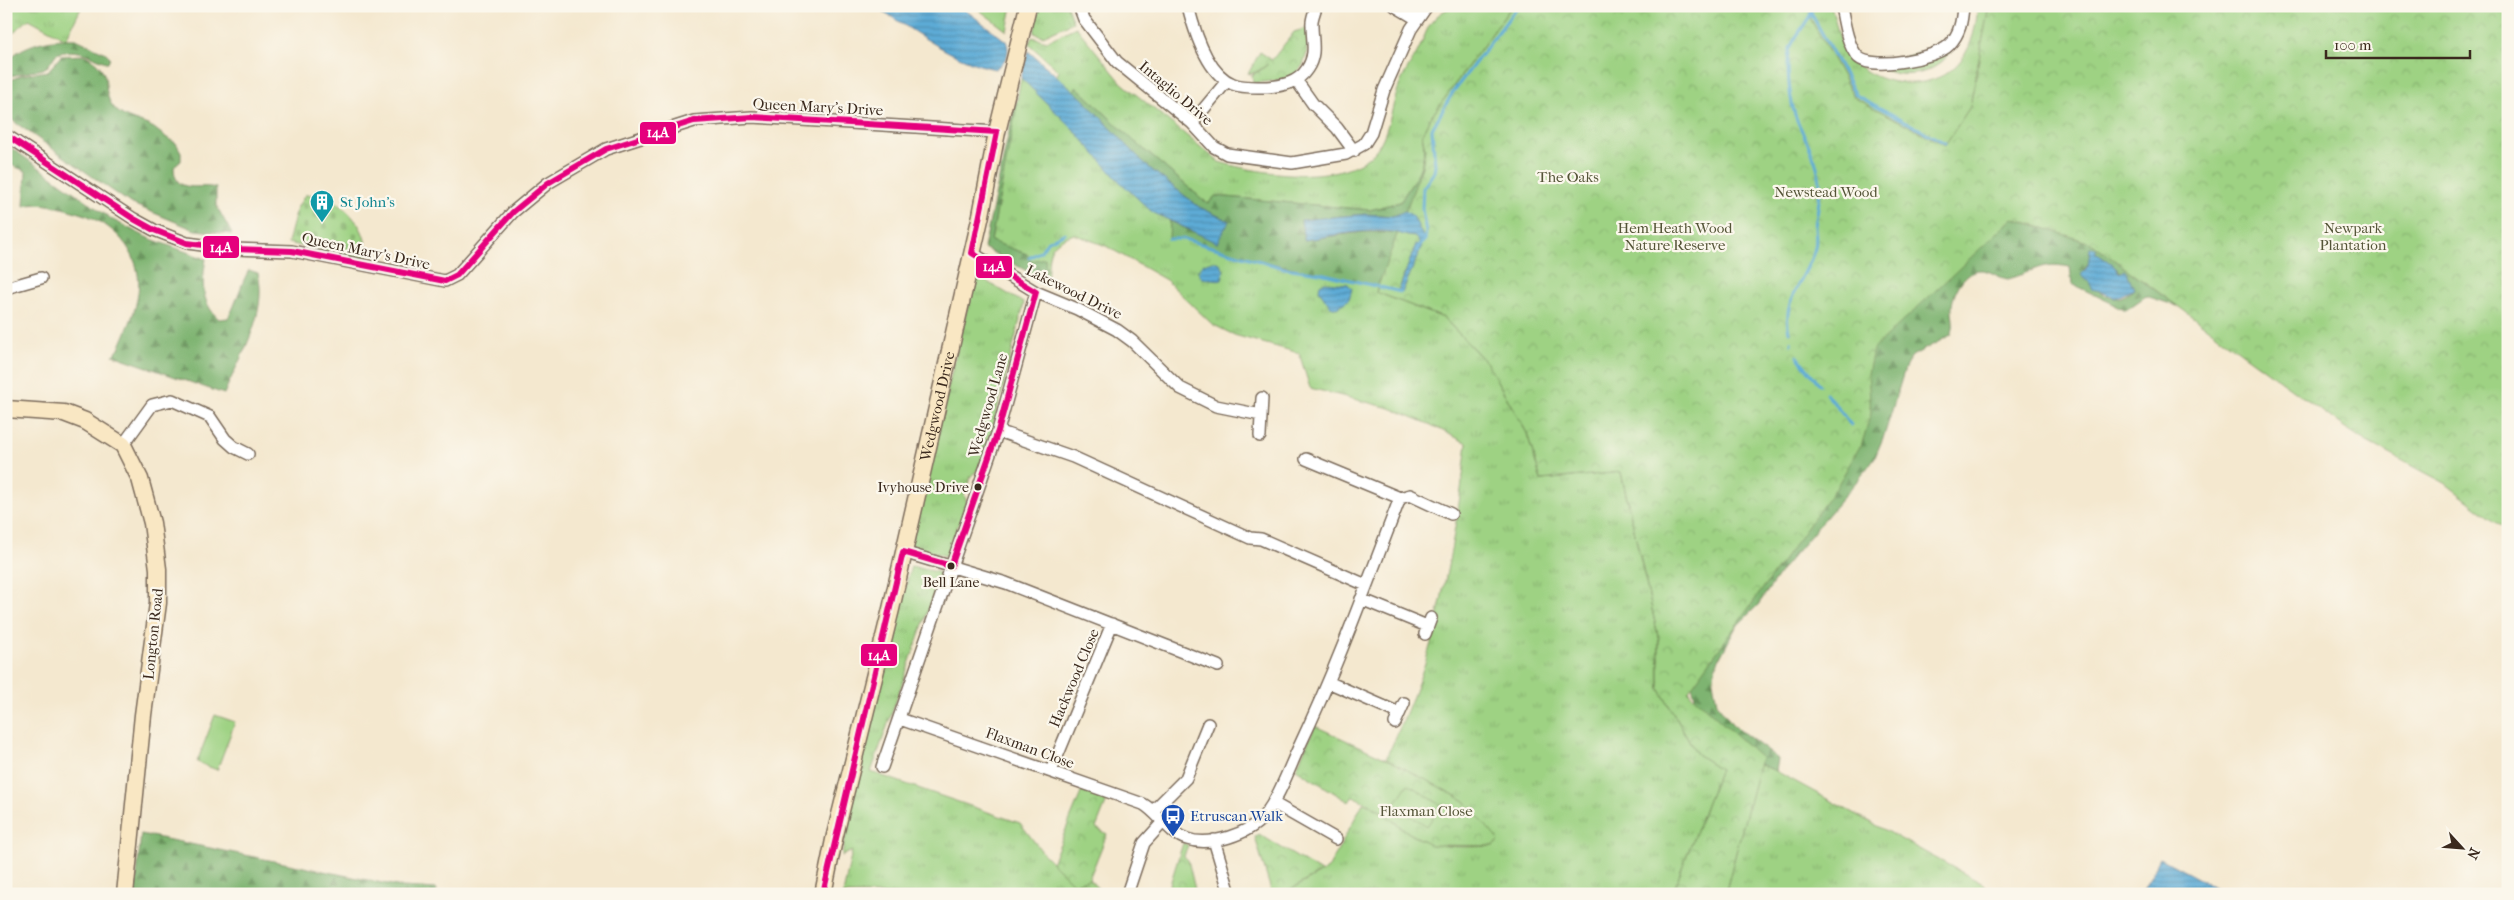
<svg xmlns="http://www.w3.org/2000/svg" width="2514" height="900" font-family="'IM FELL French Canon',serif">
<defs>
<pattern id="grass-tufts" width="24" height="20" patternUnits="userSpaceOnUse" patternTransform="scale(1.25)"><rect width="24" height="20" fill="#9ed283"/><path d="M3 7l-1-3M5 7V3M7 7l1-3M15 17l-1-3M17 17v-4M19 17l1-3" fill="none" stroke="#89b471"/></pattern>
<pattern id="forest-firs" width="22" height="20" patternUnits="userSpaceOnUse" patternTransform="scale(1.25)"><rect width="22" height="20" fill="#7eb471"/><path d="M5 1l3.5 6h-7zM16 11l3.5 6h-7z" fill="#68935c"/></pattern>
<pattern id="cemetery-stones" width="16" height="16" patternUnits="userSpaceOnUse" patternTransform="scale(1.25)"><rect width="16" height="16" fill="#9ed283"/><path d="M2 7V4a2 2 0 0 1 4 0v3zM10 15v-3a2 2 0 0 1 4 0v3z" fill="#89b471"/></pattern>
<pattern id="park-crowns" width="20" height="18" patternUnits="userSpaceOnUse" patternTransform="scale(1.25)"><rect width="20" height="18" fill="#9ed283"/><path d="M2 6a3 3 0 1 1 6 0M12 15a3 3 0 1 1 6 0" fill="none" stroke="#89b471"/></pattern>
<pattern id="water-rules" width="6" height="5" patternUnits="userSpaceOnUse" patternTransform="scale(1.25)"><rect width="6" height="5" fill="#5dabd6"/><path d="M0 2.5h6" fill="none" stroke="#4e8bad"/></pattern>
</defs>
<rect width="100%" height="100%" fill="#fbf7ec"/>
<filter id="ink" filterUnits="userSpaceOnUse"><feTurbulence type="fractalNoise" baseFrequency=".02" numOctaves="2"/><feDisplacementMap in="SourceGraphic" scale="10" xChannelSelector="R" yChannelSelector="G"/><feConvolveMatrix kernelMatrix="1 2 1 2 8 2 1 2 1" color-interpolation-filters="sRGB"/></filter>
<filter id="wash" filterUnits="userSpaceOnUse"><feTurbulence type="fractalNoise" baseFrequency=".0096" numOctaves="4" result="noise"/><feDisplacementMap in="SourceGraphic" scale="20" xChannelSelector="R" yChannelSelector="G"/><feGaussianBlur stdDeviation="1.12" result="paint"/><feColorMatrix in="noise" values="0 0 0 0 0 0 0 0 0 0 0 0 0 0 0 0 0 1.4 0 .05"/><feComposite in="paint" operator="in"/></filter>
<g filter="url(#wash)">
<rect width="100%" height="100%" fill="#f4e8cf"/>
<path fill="url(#grass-tufts)" stroke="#6c7e50" d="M6,6H82L66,39L29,19L6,39Z
M974,6H1012L1007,31Z
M1040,6H1067L1073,22L1043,36L1034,33Z
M1453,6H1512L1429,120L1422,134C1429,164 1415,178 1400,202L1370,210L1215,196L1208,204L1134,141L1077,87L1073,91L1056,77L1059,71L1029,44L1032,37L1047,41L1076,27L1122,83L1219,162C1260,174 1354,189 1380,144C1389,128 1392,107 1398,89C1403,75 1412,62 1419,49C1429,26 1429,18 1453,6Z
M1810,6H1831C1836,20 1838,38 1845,50C1867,88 1934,96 1961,60C1973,44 1976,26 1978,6H1989L1970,107L1945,145L1855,98L1810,18Z
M1021,78C1039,95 1057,112 1074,129C1104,162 1130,199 1170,221V239H1184C1247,261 1313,271 1378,286L1376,292L1444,318L1487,363L1527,433L1541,480L1621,472L1659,640V688L1697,754L1721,769L1672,894H1283L1328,869L1363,803C1382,808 1393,823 1409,833C1434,850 1463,847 1493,846L1465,801L1386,759C1405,717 1425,672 1435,627C1449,567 1460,505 1467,443L1429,424L1390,408L1310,388L1299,353L1234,335L1212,324L1166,280L1106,246L1074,234C1044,245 1050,253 1047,281L1040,278L1046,271L991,241Z
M975,275L1024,303L991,435L980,468L971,476L964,494L967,503L946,556L910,546Z
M911,566L941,573L871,772L1020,823L1043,853L1074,884L1089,879L1103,894H843L852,851L842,856L852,794Z
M1759,764L1776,771L1985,885L1994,894H1725Z"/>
<path fill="url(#forest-firs)" stroke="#5c6f48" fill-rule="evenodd" d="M1512,6L1689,690L1692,701L1697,705L1691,682L1862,350L2013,218L2091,243L2177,306L2146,296L2126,310L2072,284L2070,267C2038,261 2036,272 2008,279C1999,278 1992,271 1982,270C1965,269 1954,291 1952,305C1951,317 1956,324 1951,335L1912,356L1906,365L1885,433L1875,457L1862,475L1784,567L1758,605L1736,627L1716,665L1713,681L1717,703L1732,724L1778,759L1776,771L1759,764L1725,894H1672L1720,769L1697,754L1659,688V640L1621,472L1541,480L1527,433L1487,363L1444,318L1376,292L1378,286C1312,271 1247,261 1184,239H1169L1170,221L1189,230L1229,221L1199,207L1147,166L1073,91L1077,87L1134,141L1208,204L1215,196L1370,210L1400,202C1415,178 1429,164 1422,134L1429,120ZM1366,214L1393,216L1395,232H1363L1304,240L1301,220ZM2096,253L2128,278L2134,289C2129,293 2122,298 2116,298C2104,299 2086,281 2084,270Z
M76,39L106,53L110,57L108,63C88,55 78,47 56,54L48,66L43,69L6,77V62C23,43 52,38 76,39Z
M85,55C118,73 97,89 115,109C125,120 142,121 154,128C162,134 167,139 176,143L181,152V161L174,167C174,196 200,183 216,188V205L232,234L195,230L130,203L6,116L8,81L22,75L48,71L61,56Z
M1015,103L1017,104L991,241L1027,254L1030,261L1045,258L1046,271L1040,278L984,248Z
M6,144L113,220L148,238L206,259C202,282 200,302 219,319L228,318C237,303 240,285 249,270L258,273C268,315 240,356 224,394L113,355L119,349C125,333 134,317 137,299C146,258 118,225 80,213C61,208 43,201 24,206L26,171L6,163Z
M141,834L402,887L437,889L436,894H135Z"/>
<path fill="url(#cemetery-stones)" stroke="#6c7e50" d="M305,195H329C352,216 369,227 366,261L288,243L297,208Z"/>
<path fill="url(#park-crowns)" stroke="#6c7e50" d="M1512,6H1810V18L1855,98L1945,145L1970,107L1989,6H2508V532L2445,483L2367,442L2341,425L2091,243L2013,218L1873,349L1868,374L1871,413L1862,443L1837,486L1688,692L1761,758L1725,894H1672L1720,769L1697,754L1659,688V640L1621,472L1541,480L1527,433L1487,363L1444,318L1376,292L1422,167L1425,149L1422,134L1429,120Z
M1307,28C1310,76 1296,79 1253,83L1252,75L1268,64L1258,72L1248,74L1260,52L1272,60L1294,32Z
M1956,42C1942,74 1906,83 1876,66Z
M1315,726L1389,760L1465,801L1499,841L1493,846L1432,845L1409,833L1378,809L1353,796L1349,802L1296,769Z
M1083,788L1108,798L1096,828L1107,834L1089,879L1074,884L1052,863Z
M1259,834L1321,872L1283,894H1272L1255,837Z
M1183,843L1188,845L1184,856L1188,860L1196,894H1167Z"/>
<path fill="#9ed283" stroke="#6c7e50" d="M215,715L235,722L217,770L197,762Z
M1408,784L1441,805L1427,826L1394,805Z"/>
<path fill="url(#water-rules)" stroke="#4c6a7a" d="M875,6H960L1006,41C1011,54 1006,61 995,69C951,60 913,30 875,6Z
M1028,51L1082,98L1147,166L1199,207L1229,221L1217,243L1152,212L1118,180L1074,130L1021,78Z
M1405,211L1413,216L1425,240L1423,243L1420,244L1415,237C1406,237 1401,233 1393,232C1364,228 1333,236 1304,240L1301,220L1366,214L1393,216Z
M1416,244L1422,246L1402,293L1398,292Z
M2090,248H2096V253L2112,264L2120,273L2124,270L2127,272L2134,289L2115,298L2101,291L2091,289L2090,283L2081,275L2088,266Z
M1213,261L1220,263L1224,271L1222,280L1201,278L1198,271L1203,264Z
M1325,282L1348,284L1352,289L1349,299L1337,308L1330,306L1319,290L1320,285Z
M2160,858L2220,890L2218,894H2141Z"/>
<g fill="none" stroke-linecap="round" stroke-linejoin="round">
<path stroke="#5dabd6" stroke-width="3" d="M1812,15L1856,95L1945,143
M1169,239H1184L1284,268L1320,273L1401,292
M1417,248L1425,240L1426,232L1422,209L1423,188L1434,172L1435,165L1432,129L1453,92L1518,6
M1029,258L1041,251L1047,242L1065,233
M1789,332C1781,299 1807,278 1815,248C1817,239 1815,233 1815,225C1817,213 1820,200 1820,187C1820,163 1806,141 1797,120C1790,104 1786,68 1789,52C1791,38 1815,16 1812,6
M1791,342V344
M1797,356L1820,385
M1826,393L1851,425"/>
</g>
</g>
<g filter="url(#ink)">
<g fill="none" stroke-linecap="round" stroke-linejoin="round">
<defs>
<path id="street" d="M1079,6L1084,19L1117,62L1192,123L1214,147L1227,154L1292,163L1346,154L1364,144L1371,133L1384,90L1411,29L1427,6
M1188,6C1194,30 1207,74 1233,84C1243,88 1255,87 1267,87C1282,86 1298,83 1307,69C1317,54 1312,41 1312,25C1311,19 1315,12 1316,6
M1395,6L1417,19
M1841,6C1844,21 1847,45 1858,57C1872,71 1937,58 1949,45C1960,34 1962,21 1963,6
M1296,80L1313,104L1337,128L1354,151
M1192,123L1227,81
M6,135L134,219L154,230L187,243L234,249L292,251L445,281L457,275L513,212L548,183L606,149L694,121L752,117L997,132
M972,253L1036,292L1077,309L1117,330L1132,341L1180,388L1216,406L1261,415
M6,288L41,278
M998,431L1073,457L1250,538L1261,539L1366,585
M1260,436L1262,398
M123,445L152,405L172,400L210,417L225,439L234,447L248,454
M1306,459L1400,498L1410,495L1451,514
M903,552L1006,583L1218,666
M1361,599L1427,626
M1425,634L1431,618
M1328,682L1399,713
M900,719L1143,804C1159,813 1169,834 1187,839C1210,847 1249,834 1264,816C1280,796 1289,768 1300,745C1338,665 1368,581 1400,498
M1395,723L1404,703
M882,767L998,431L1036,292
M1051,771L1112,624
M1273,803L1336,839
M1154,810L1186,778L1208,724
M1214,840L1230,894
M1127,894L1144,843L1163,822"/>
<g id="secondary">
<path d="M6,409L64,413L85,421L123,445L140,479L152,523L158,569V603L143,715L125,894"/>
<path id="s1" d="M823,894L835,835L891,609L981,215L997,132L1028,6"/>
</g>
</defs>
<use href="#street" stroke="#7c6c5c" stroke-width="14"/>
<use href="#secondary" stroke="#7c6c5c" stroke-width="19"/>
<use href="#street" stroke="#fff" stroke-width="11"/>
<use href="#secondary" stroke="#f9e7c3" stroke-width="16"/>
<defs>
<path id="bus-1" d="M6,135L134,219L154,230L187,243L234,249L292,251L445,281L457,275L513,212L548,183L606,149L694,121L752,117L997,132L972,253L1036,292L998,431L951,566L903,552L823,894"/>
</defs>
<use href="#bus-1" stroke="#fbf7ec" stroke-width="10"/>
<use href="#bus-1" stroke="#e5007d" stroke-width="6"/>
</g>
</g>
<defs>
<symbol id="building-pin" viewBox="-11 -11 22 30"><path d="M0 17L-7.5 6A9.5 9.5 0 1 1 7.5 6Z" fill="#0f9aa8" stroke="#fbf7ec"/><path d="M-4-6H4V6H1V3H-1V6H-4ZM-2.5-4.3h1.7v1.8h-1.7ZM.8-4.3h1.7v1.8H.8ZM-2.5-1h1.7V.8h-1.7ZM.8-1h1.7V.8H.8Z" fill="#fff"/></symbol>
<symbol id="bus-pin" viewBox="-11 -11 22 30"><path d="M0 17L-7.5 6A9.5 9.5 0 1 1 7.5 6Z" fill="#1a4fb4" stroke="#fbf7ec"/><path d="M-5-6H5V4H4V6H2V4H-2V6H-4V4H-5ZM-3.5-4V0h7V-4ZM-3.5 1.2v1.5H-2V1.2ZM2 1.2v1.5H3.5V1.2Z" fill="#fff"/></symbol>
</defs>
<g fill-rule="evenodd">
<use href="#building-pin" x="308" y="188" width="28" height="38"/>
<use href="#bus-pin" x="1159" y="802" width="28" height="38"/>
</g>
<g fill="#3b2a1e" stroke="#fbf7ec" stroke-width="2">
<circle cx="978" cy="487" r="4.5"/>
<circle cx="951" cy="566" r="4.5"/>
</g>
<g text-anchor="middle" stroke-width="4.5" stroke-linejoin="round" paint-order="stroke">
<g font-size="14" fill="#3b2a1e" stroke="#fbf7ec" text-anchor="end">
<text x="969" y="492">Ivyhouse Drive</text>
<text x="951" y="587" text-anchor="middle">Bell Lane</text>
</g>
<g font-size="15" fill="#3b2a1e" stroke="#fbf7ec">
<text transform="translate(1176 93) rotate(40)" y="5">Intaglio Drive</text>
<text transform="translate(818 107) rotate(3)" y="5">Queen Mary's Drive</text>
<text transform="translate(366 251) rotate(12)" y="5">Queen Mary's Drive</text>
<text transform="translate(1074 292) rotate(26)" y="5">Lakewood Drive</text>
<text transform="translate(988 405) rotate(-74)" y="5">Wedgwood Lane</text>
<text dy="5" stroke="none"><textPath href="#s1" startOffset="501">Wedgwood Drive</textPath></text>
<text transform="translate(153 634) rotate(-84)" y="5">Longton Road</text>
<text transform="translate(1074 678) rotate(-67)" y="5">Hackwood Close</text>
<text transform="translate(1030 748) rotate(20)" y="5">Flaxman Close</text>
</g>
<g font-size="15" fill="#545437" stroke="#fbf7ec">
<text x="1568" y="182">The Oaks</text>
<text x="1826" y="197">Newstead Wood</text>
<text x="1675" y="233">Hem Heath Wood<tspan x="1675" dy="17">Nature Reserve</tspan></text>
<text x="2353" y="233">Newpark<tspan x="2353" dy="17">Plantation</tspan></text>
<text x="1426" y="816">Flaxman Close</text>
</g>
<g font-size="15" fill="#0d838f" stroke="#fbf7ec" text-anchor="start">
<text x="340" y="207">St John's</text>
</g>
<g font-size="15" fill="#164399" stroke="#fbf7ec" text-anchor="start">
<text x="1190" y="821">Etruscan Walk</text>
</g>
</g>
<g stroke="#fbf7ec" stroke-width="2">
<rect x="639" y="121" width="38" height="24" rx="5" fill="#e5007d"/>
<rect x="202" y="235" width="38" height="24" rx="5" fill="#e5007d"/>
<rect x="975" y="255" width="38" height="24" rx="5" fill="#e5007d"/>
<rect x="860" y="643" width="38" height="24" rx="5" fill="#e5007d"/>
</g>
<g font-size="14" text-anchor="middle" font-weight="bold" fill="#fff">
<text x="658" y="137">14A</text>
<text x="221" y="252">14A</text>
<text x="994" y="271">14A</text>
<text x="879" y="660">14A</text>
</g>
<rect width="2514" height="900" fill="none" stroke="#fbf7ec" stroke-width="25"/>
<g transform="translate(2462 848) rotate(116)" stroke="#fbf7ec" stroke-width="4" paint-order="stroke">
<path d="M0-4L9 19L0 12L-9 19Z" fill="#3b2a1e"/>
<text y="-8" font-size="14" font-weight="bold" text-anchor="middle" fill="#3b2a1e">N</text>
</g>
<path d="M2326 50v8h144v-8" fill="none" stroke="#3b2a1e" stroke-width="2.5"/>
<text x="2334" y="50" font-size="15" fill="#3b2a1e" stroke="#fbf7ec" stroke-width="4" paint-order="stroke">100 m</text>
</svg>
